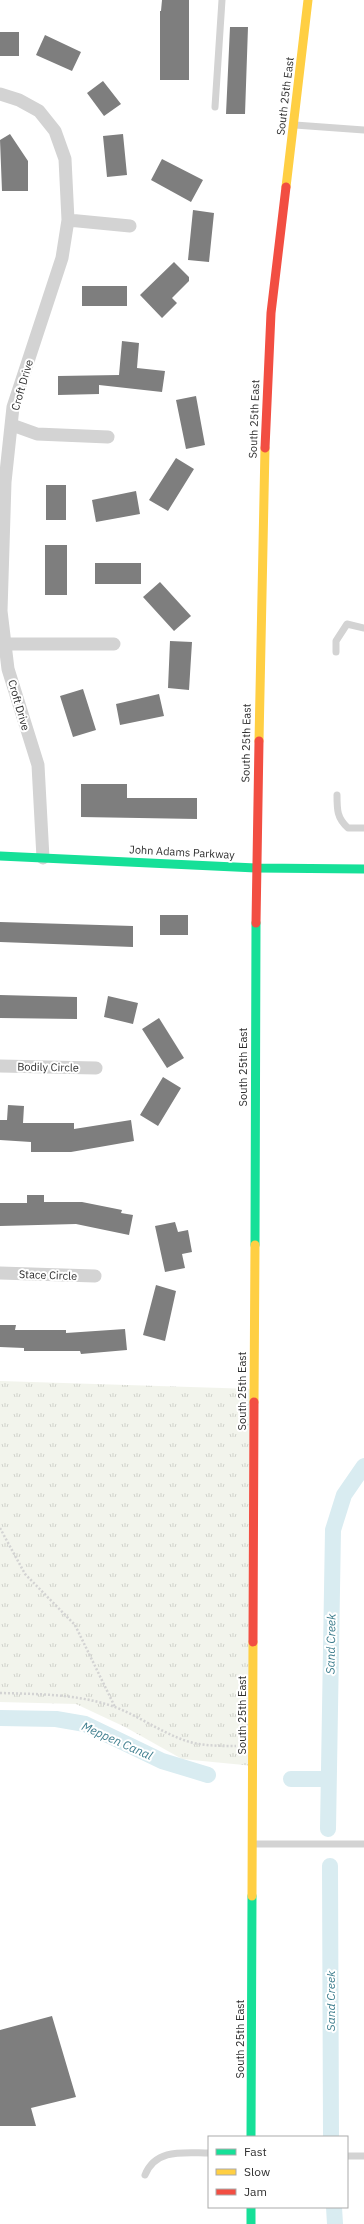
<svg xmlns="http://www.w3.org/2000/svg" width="364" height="2224" font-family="'IBM Plex Sans',sans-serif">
<defs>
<pattern id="park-tufts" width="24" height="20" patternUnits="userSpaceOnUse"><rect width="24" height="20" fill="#f2f4ec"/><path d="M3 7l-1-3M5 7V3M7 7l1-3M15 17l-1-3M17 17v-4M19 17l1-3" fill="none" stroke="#d0d2cb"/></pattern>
</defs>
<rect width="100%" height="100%" fill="#fff"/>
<path fill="url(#park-tufts)" d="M0,1381L254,1389V1766L182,1759L125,1727L76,1704L0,1702Z"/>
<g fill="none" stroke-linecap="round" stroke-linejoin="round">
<path stroke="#d9ecf1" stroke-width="16" d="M0,1718L56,1719L85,1724L162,1761L208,1775
M291,1779H327
M328,1829L333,1530L344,1495L364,1466
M330,1866L331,2137
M334,2207L335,2224"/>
</g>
<path fill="#7e7e7e" d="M162,0H189V80H160V11H161Z
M230,27H248L245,114H226Z
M0,32H19V56H0Z
M45,35L81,52L72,71L36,55Z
M103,81L121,104L104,116L87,93Z
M10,134L28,161V191H2L0,140Z
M123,134L127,175L107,177L103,136Z
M162,159L203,180L191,202L151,180Z
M193,210L214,213L209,262L188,260Z
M174,262L189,277V281L172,298L177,303L162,318L140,295Z
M82,286H127V306H82Z
M122,341L139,343L137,368L165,371L162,392L99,385V394L58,395V376L119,375Z
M196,396L205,445L186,449L176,400Z
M176,458L194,469L168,511L149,500Z
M46,485H66V520H46Z
M136,491L140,514L96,522L92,500Z
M45,545H67V595H45Z
M95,563H141V584H95Z
M160,582L191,616L174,631L143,597Z
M170,641L192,642L189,690L168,688Z
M83,689L96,730L73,737L60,696Z
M159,694L164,716L120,725L116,704Z
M81,784H127V798H197V819L81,817Z
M160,915H188V935H160Z
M0,922L133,926V947L0,942Z
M0,995L77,997V1019L0,1018Z
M108,996L138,1003L133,1024L104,1017Z
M159,1018L184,1058L167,1068L142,1029Z
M163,1077L181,1088L158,1126L140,1115Z
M8,1105L24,1106L23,1123H74V1129L131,1120L134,1141L71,1152H31V1142L0,1140V1120H7Z
M27,1195H44V1202H82L122,1210L121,1213L133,1215L129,1235L76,1224L0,1226V1203H27Z
M175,1222L178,1232L188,1230L192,1252L182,1254L185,1268L165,1272L155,1226Z
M156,1285L176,1291L165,1341L143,1335Z
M0,1325H16L15,1330H66V1333L125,1329L127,1350L81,1354L80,1351H24V1348L0,1347Z
M52,2016L76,2097L31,2108L36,2126H0V2030Z"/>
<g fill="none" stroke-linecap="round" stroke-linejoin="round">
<path stroke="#d3d3d3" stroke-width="2.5" stroke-dasharray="2 2" stroke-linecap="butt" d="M0,1528L25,1574L75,1625L115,1707
M0,1693C37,1694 74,1694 109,1705C134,1713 157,1730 181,1739C198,1746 218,1746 236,1746"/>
<path stroke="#d3d3d3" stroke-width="7" d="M215,107L222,0
M295,125L364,130
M336,652V641L347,624L364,628
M337,795C337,810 337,818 348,828H364
M255,1844H364
M347,2156H364
M145,2175C156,2148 184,2153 209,2153"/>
<path stroke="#d3d3d3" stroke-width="13" d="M0,94L19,100L39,111L55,131L65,159L68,220L62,258L13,407L5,482L1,611L8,669L38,765L43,858
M68,220L130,226
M12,425L37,434L108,437
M5,644H114
M0,1066L96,1068
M0,1273L95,1276"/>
<path stroke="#16e098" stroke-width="9" d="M0,856L256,868L364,869
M255,1245L256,923
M251,2137L252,1896
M251,2207V2224"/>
<path stroke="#ffcf43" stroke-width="9" d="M286,187L308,0
M259,741L265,448
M254,1402L255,1245
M252,1896L253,1642"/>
<path stroke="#f24e42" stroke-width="9" d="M265,448L271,313L286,187
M256,923L259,741
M253,1642L254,1402"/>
</g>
<g text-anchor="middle" stroke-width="4" stroke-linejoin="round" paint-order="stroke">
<g font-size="11" fill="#2e2e2e" stroke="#fff">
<text transform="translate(285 96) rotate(-83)" y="4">South 25th East</text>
<text transform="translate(22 385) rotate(-74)" y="4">Croft Drive</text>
<text transform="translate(254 419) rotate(-88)" y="4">South 25th East</text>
<text transform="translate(19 705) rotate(74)" y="4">Croft Drive</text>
<text transform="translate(246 743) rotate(-89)" y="4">South 25th East</text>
<text transform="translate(182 852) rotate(3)" y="4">John Adams Parkway</text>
<text transform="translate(48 1067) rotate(1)" y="4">Bodily Circle</text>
<text transform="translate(243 1067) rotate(-90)" y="4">South 25th East</text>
<text transform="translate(48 1275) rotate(2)" y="4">Stace Circle</text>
<text transform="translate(242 1391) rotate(-90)" y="4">South 25th East</text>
<text transform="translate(242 1715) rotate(-90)" y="4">South 25th East</text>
<text transform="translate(240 2039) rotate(-90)" y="4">South 25th East</text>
</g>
<g font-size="12" font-style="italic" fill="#3e7e8e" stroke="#fff">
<text transform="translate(331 1644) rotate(-89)" y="4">Sand Creek</text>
<text transform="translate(117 1741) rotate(24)" y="4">Meppen Canal</text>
<text transform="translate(331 2001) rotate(-90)" y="4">Sand Creek</text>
</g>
</g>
<rect x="208" y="2136" width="140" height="72" fill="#ffffff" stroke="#ababab"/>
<rect x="216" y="2149" width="20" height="6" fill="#16e098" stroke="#ababab"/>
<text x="244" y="2156" font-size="12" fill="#2e2e2e">Fast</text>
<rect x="216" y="2169" width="20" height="6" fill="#ffcf43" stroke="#ababab"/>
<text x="244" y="2176" font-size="12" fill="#2e2e2e">Slow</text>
<rect x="216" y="2189" width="20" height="6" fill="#f24e42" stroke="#ababab"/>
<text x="244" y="2196" font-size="12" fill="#2e2e2e">Jam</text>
</svg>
